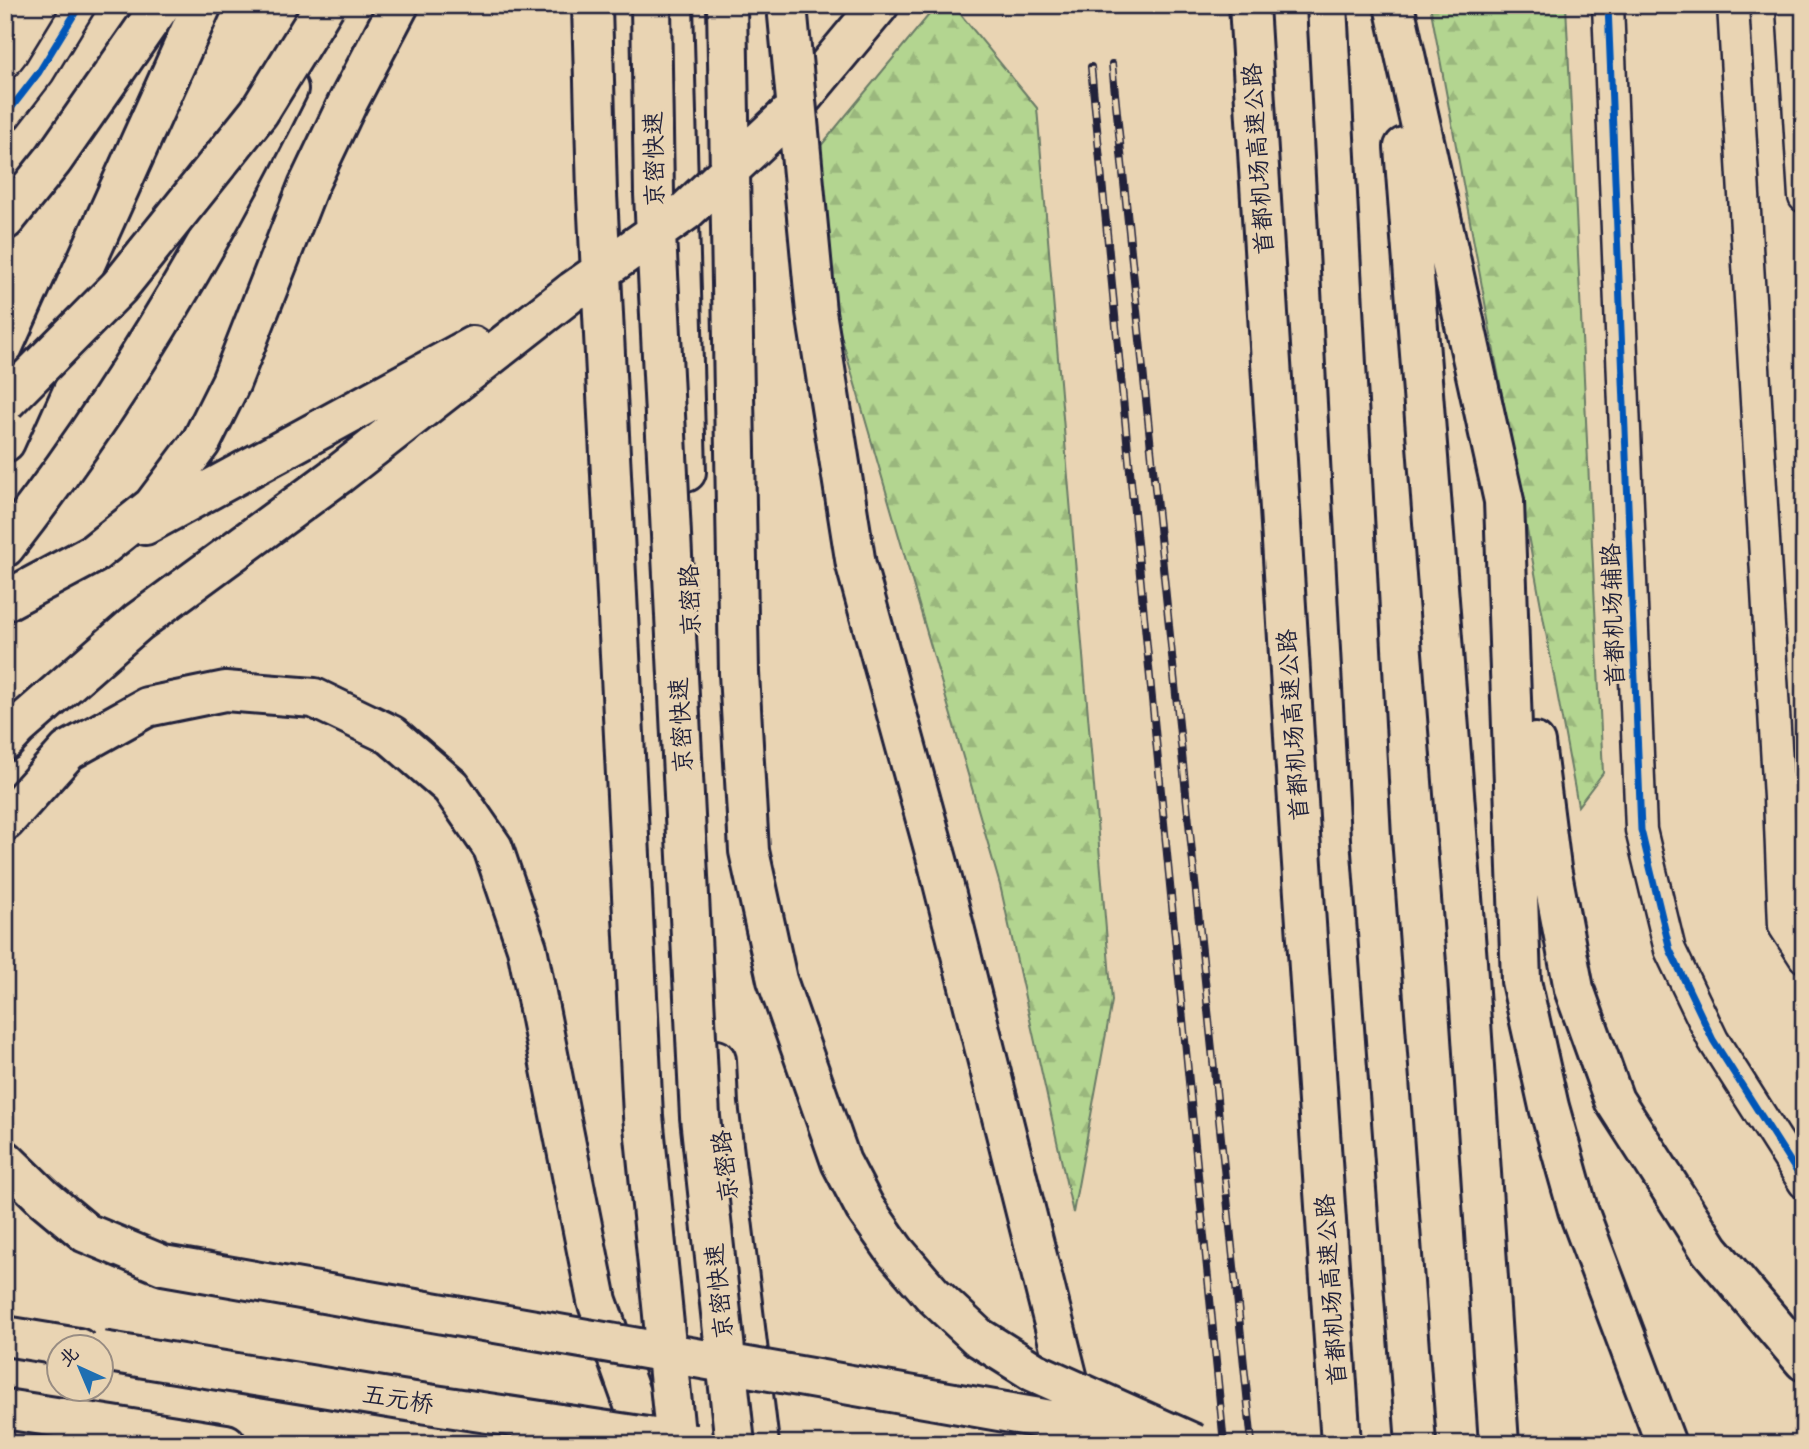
<svg xmlns="http://www.w3.org/2000/svg" width="1809" height="1449" font-family="Dekko,'LXGW WenKai TC',sans-serif">
<defs>
<pattern id="forest-firs" width="22" height="20" patternUnits="userSpaceOnUse" patternTransform="scale(1.75)"><rect width="22" height="20" fill="#b3d590"/><path d="M5 1l3.5 6h-7zM16 11l3.5 6h-7z" fill="#9ab77d"/></pattern>
</defs>
<rect width="100%" height="100%" fill="#e9d4b3"/>
<filter id="ink" filterUnits="userSpaceOnUse"><feTurbulence type="fractalNoise" baseFrequency=".0143" numOctaves="2"/><feDisplacementMap in="SourceGraphic" scale="14" xChannelSelector="R" yChannelSelector="G"/><feConvolveMatrix kernelMatrix="1 2 1 2 8 2 1 2 1" color-interpolation-filters="sRGB"/></filter>
<g filter="url(#ink)">
<path fill="url(#forest-firs)" stroke="#6a7c66" stroke-width="2" d="M937,5H953L1037,108L1112,1001L1073,1213L1000,885L795,177Z
M1430,5H1566L1603,773L1578,806Z"/>
<g fill="none" stroke-linecap="round" stroke-linejoin="round">
<defs>
<path id="minor" d="M1608,5L1641,830L1670,950L1713,1040L1804,1183
M1733,5L1779,798L1784,926L1804,957
M1792,5L1804,197
M5,116L39,72L80,5"/>
<path id="major" d="M673,5L686,472
M716,1060L718,1104L759,1444"/>
<path id="highway" d="M1249,5L1300,834L1341,1444
M1327,5L1371,838L1416,1444
M1394,5L1504,501L1521,981L1549,1107L1578,1210L1666,1444
M786,117L879,5
M1404,147L1467,962L1499,1444
M5,220L53,160L161,5
M5,442L202,5
M145,525L473,346
M5,547C116,405 209,249 288,89
M5,601L93,554L153,506L201,442L231,382L308,186L347,104L399,5
M5,741L17,728L138,622L338,475L573,291
M1535,743L1551,868L1574,989L1614,1100L1710,1250L1804,1361
M5,821L68,751L147,707L225,691L314,698L391,735L451,787L493,848L527,948L597,1301L648,1444
M939,867L1077,1415
M5,1160L44,1198L86,1233L163,1265L415,1309
M5,1336L78,1348
M5,1409L226,1444"/>
</defs>
<use href="#minor" stroke="#22223b" stroke-width="35"/>
<use href="#major" stroke="#22223b" stroke-width="44"/>
<use href="#highway" stroke="#22223b" stroke-width="44"/>
<use href="#minor" stroke="#e9d4b3" stroke-width="30"/>
<use href="#major" stroke="#e9d4b3" stroke-width="38"/>
<use href="#highway" stroke="#e9d4b3" stroke-width="38"/>
<defs>
<path id="rail" d="M1112,64L1252,1444
M1091,67L1224,1444"/>
</defs>
<use href="#rail" stroke="#22223b" stroke-width="8"/>
<use href="#rail" stroke="#e9d4b3" stroke-width="5" stroke-dasharray="16" stroke-linecap="butt"/>
<defs>
<path id="highway-bridge" d="M592,5L597,194L643,1116L676,1444
M651,5L654,194L700,1117L735,1444
M727,5L739,673L749,851L777,980L841,1162L865,1208L895,1251L932,1294L978,1337L1034,1372L1195,1444
M787,5L816,312L856,565L939,867
M573,291L686,211L786,117
M5,402L119,287L259,112L325,5
M415,1309L1143,1436
M102,1351L401,1400L694,1444"/>
</defs>
<use href="#highway-bridge" stroke="#22223b" stroke-width="44" stroke-linecap="butt"/>
<use href="#highway-bridge" stroke="#e9d4b3" stroke-width="38"/>
<defs>
<path id="cycleway" d="M1608,5L1641,830L1670,950L1713,1040L1804,1183
M5,116L39,72L80,5"/>
</defs>
<use href="#cycleway" stroke="#e9d4b3" stroke-width="11"/>
<use href="#cycleway" stroke="#0057b8" stroke-width="7"/>
</g>
</g>
<g text-anchor="middle" stroke-width="6" stroke-linejoin="round" paint-order="stroke">
<g font-size="24" fill="#22223b" stroke="#e9d4b3">
<text transform="translate(654 159) rotate(-91)" y="8">京密快速</text>
<text transform="translate(1258 159) rotate(-94)" y="8">首都机场高速公路</text>
<text transform="translate(690 600) rotate(-92)" y="8">京密路</text>
<text transform="translate(1613 615) rotate(-92)" y="8">首都机场辅路</text>
<text transform="translate(681 725) rotate(-93)" y="8">京密快速</text>
<text transform="translate(1293 725) rotate(-94)" y="8">首都机场高速公路</text>
<text transform="translate(725 1166) rotate(-97)" y="8">京密路</text>
<text transform="translate(1331 1290) rotate(-94)" y="8">首都机场高速公路</text>
<text transform="translate(719 1291) rotate(-96)" y="8">京密快速</text>
<text transform="translate(398 1399) rotate(9)" y="8">五元桥</text>
</g>
</g>
<rect width="1809" height="1449" fill="none" stroke="#e9d4b3" stroke-width="28"/>
<rect x="14" y="14" width="1781" height="1421" fill="none" stroke="#22223b" stroke-width="2.5" filter="url(#ink)"/>
<g transform="translate(80 1368) rotate(316)"><circle r="33" fill="#e9d4b3" stroke="#998d83" stroke-width="2"/>
<path d="M0-5L12 26L0 18L-12 26Z" fill="#1f6fb2"/>
<text y="-10" font-size="19" font-weight="bold" text-anchor="middle" fill="#22223b">北</text>
</g>
</svg>
